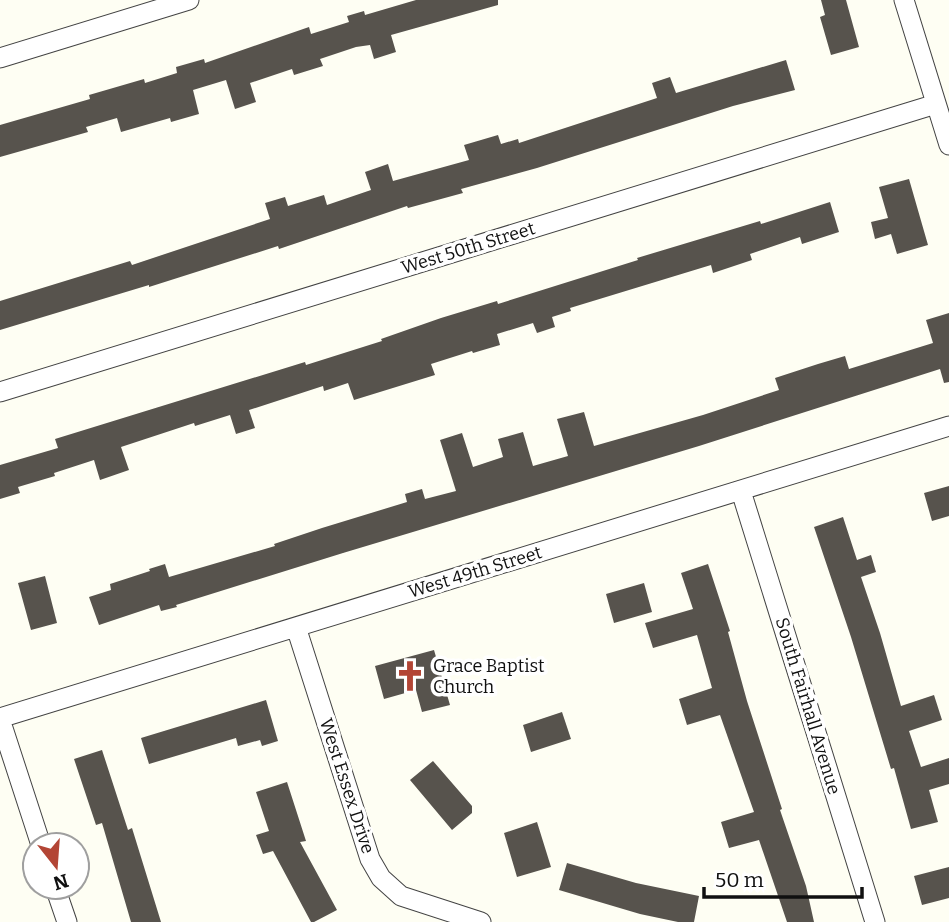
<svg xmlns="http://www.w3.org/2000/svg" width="949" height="922" font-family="Bitter,serif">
<rect width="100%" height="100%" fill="#fefef3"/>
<path fill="#57534d" d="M416,0H498V5L391,35L396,52L374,59L370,45L356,47L320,59L323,66L294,75L292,69L250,83L256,102L235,109L226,80L193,90L199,114L171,122L170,118L121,132L117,118L86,127L88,132L0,157V125L90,99L89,95L144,79L145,83L177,73L176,67L204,59L205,63L309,27L311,34L349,22L347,16L364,11L365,15Z
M821,0H846L859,47L831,55L820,17L825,15Z
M786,60L795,90L733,106L537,168L461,189L463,193L408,208L407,206L279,249L278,246L149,287V285L0,330V301L130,261L132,265L270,219L265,203L285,197L288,206L324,195L327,205L371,190L365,172L388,164L393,181L469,160L464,145L498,135L501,144L518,139L519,143L657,98L652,83L670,77L676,93Z
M909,179L928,245L897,254L891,234L875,239L871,222L888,218L879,187Z
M830,202L839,232L802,244L800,237L750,254L752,260L713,273L711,265L570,308L571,311L552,317L555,327L537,333L533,323L497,334L500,345L473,353L472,351L431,364L435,375L354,400L348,383L324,391L323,386L249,410L255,428L236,434L230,415L195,426L194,423L121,447L129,470L100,480L94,460L54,473L55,476L18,487L20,493L0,499V465L58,448L55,439L305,362L306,365L382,341L381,339L441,318L497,301L498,304L638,260L637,258L760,221L761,224Z
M949,313V382L944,383L940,369L699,446L343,553L176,605L177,607L161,611L159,605L99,625L89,597L111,590L110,584L150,571L149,569L165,564L169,577L275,546L274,544L322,528L407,502L405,494L422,489L425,499L456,491L440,440L462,433L473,467L503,457L498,439L523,432L533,466L568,456L557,419L584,412L594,446L703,415L779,390L775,378L818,364L845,356L849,369L933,343L926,320Z
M949,486V516L932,521L924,493Z
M843,517L857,560L871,555L876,572L861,577L880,633L901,706L934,695L942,720L909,731L921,767L949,758V784L929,790L938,822L911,829L894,768L891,769L851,637L814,527Z
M708,564L730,631L728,632L747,701L782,809L780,810L806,886L814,922H787L759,840L729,848L721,822L754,812L720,715L687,725L679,699L712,688L697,635L653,648L645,623L693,609L681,573Z
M45,576L57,623L31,630L18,583Z
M644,583L652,612L614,623L606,594Z
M434,650L450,705L422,712L416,690L384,699L375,666Z
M266,700L278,741L262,746L260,740L238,746L236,738L149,764L141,738Z
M562,712L571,739L531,752L523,725Z
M102,750L128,830L132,828L161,922H131L102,823L96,825L74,759Z
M433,761L472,806V813L452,830L410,780Z
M287,782L306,841L300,842L337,910L314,922H311L273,851L263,854L256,835L269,831L256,792Z
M537,822L551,867L517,877L504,833Z
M567,863L636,883L699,896L694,922H678L640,914L559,890Z
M949,867V898L922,905L914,876Z"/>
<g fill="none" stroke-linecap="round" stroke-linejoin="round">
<defs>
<path id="minor" d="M904,0L949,145
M0,58L189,0
M0,392L936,104
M741,491L875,922
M296,627L370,859L381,878L401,896L481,922
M0,718L949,426
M0,719L41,845
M55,887L67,922"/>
</defs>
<use href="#minor" stroke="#434343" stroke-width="21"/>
<use href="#minor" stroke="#fff" stroke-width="19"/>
</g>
<defs>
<symbol id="church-bare" viewBox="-9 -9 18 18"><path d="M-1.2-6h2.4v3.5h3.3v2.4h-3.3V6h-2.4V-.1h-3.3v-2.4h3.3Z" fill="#b34535" stroke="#fff" stroke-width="2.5" paint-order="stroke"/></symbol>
</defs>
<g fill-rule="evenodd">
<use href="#church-bare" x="388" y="654" width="44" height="44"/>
</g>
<g text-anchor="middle" stroke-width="7" stroke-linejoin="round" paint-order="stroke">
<g font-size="18" fill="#101010" stroke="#fff">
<text transform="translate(468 248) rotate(-17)" y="6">West 50th Street</text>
<text transform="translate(475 572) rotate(-17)" y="6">West 49th Street</text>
<text transform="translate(808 706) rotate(73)" y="6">South Fairhall Avenue</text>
<text transform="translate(347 786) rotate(72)" y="6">West Essex Drive</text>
</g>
<g font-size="18" fill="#101010" stroke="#fff" text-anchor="start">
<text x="433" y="672">Grace Baptist<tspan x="433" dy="21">Church</tspan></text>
</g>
</g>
<g transform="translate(56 866) rotate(163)"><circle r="33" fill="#ffffff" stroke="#9f9f9f" stroke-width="2"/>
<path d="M0-5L12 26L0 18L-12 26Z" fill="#b34535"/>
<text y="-10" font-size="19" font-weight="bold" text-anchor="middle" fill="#101010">N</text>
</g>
<path d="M704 887v10h158v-10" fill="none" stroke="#101010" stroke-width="3.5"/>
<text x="715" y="887" font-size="21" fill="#101010" stroke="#ffffff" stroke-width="5" paint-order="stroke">50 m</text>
</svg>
